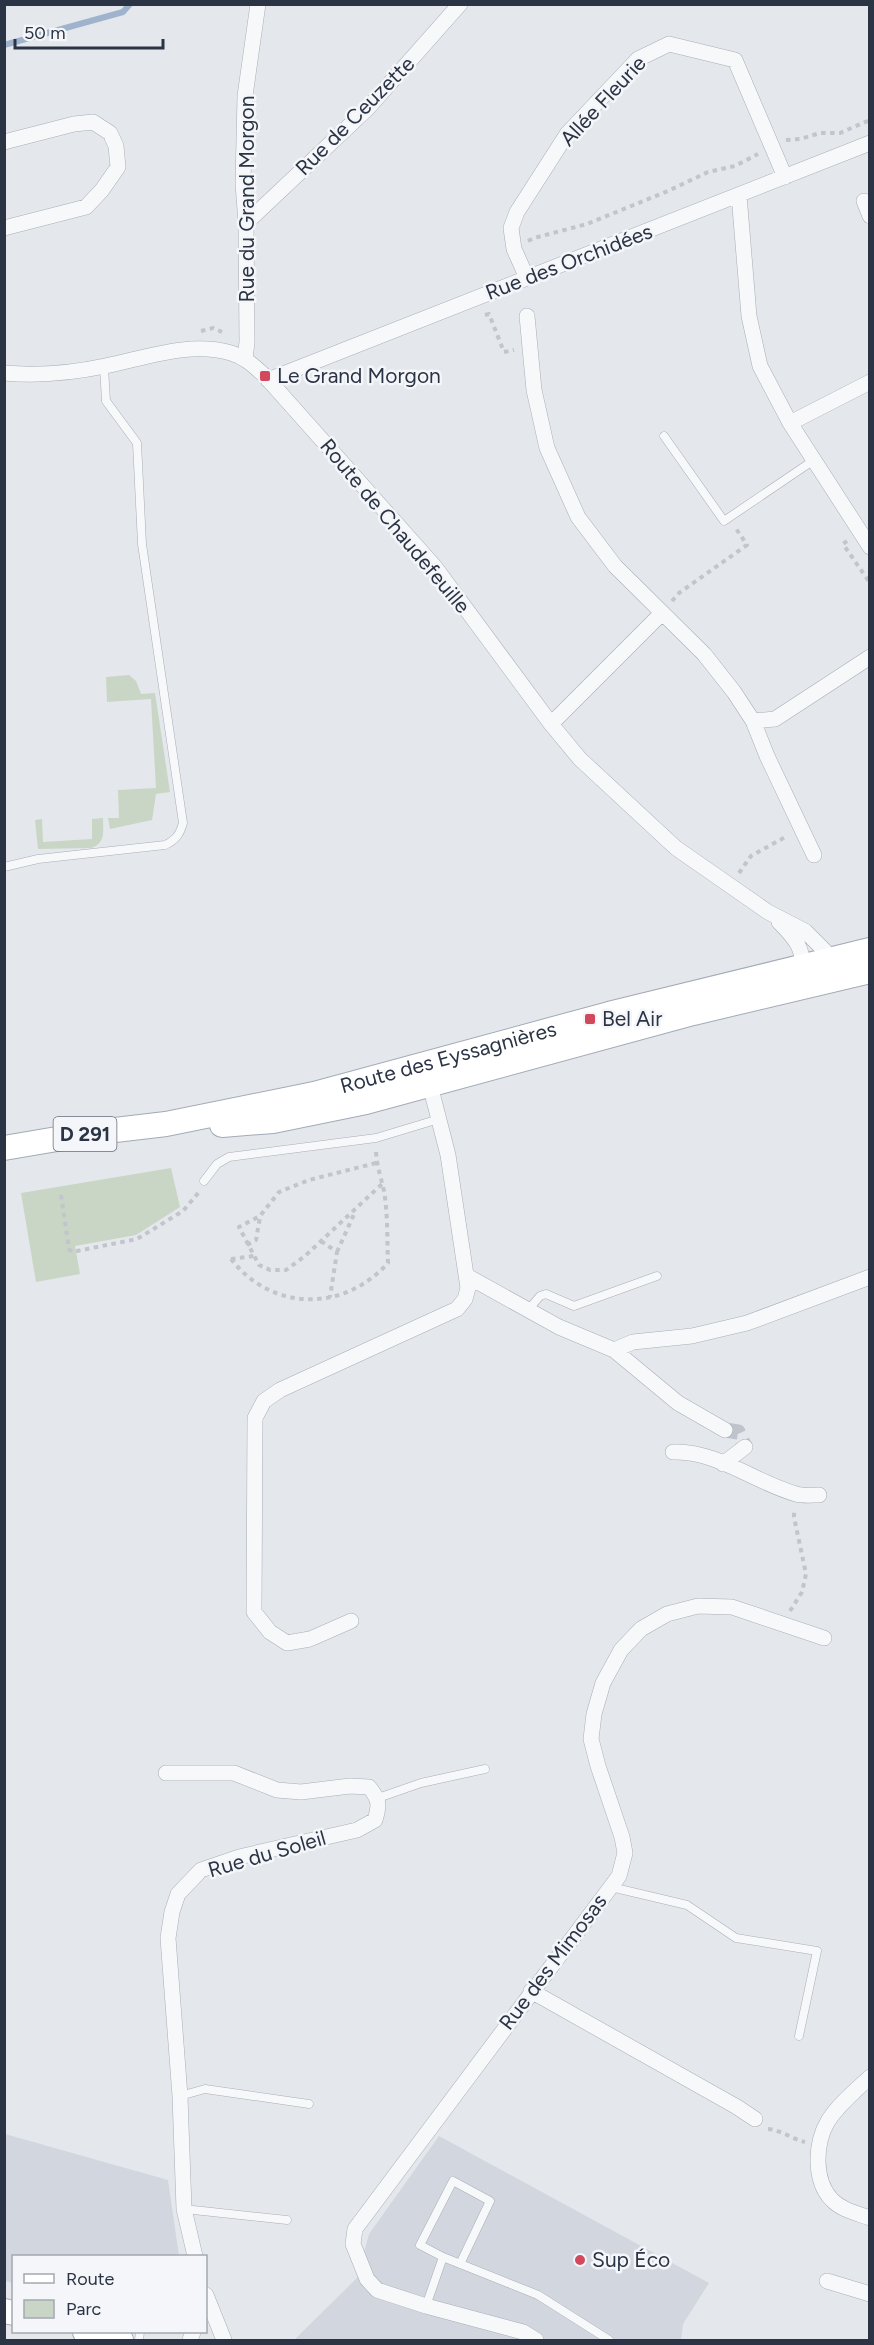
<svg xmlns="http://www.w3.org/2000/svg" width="874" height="2345" font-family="Figtree,sans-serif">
<rect width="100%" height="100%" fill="#e4e7ec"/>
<path fill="#d2d6de" d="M5,2134L168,2180L179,2256H14L13,2283L5,2281Z
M439,2136L709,2283L683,2324L681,2340H294L357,2278L369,2234Z"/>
<path fill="#c9d6c5" d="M129,675L136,681L141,694L155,693L170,792L156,794L152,820L110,829L108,818H119L118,790L156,788L151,699L107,702L106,677Z
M103,818C103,832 106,843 91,848L38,849L35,820L42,819L43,842L92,839V819Z
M171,1168L180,1207L136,1235L75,1246L80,1274L36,1282L21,1193Z"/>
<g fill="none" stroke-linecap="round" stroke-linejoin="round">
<path stroke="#9fb4cc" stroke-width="6" d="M4,45L123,12L130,4"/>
<path stroke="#bfc3cb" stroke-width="15" stroke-dasharray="15 8" stroke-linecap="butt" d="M725,1430L738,1432L745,1447"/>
<defs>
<path id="lane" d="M664,436L724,521L814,460
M4,867L38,859L165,845C176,840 180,834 183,823L142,544L137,443L106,401L104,367
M204,1181L217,1164L229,1157L376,1138L439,1119
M528,1310L540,1296L546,1294L574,1306L657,1276
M378,1798L421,1783L485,1769
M611,1887L687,1905L736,1938L817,1951L799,2036
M180,2096L205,2089L309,2104
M184,2209L287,2220
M443,2257L420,2245L453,2181L490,2201L460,2264
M426,2306L443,2257L538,2295L609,2340
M139,2340L140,2332"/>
<path id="street" d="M4,142L74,124L93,122L110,133L116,146L118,167L102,190L86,207L4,228
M739,195L749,316L760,366L790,423L870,547
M864,201L870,216
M246,223L368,108L460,4
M527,278L514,249L511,228L517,212L567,134L638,59L669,44L735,60L785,177
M527,316L534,390L547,448L578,517L615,566L704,654L734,692L753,721L767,756L814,855
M245,359L247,342L246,223L243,184L245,96L258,4
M4,373C38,376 72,373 105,366C146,358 189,341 231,353C245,357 255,367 265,376L435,567L551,724L580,759L676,848L768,912L805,931L825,951L829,959L828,966
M268,380L870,143
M790,423L870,382
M753,721L775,719L870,657
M551,724L662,613
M779,922C786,929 793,936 798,945C803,955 801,964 811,970
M467,1276L559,1327L614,1350L633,1342L692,1336L747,1323L870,1277
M614,1350L678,1403L725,1430
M673,1452C716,1450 756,1483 796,1494C803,1496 811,1495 819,1495
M723,1464L745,1447
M351,1621L310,1639L287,1643L270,1632L254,1612L255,1418L264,1401L280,1390L457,1309L465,1299L468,1288L448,1155L430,1085L426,1079
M166,1773H234L277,1790L301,1792L350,1786L369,1787C379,1799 380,1804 375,1820L357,1830L239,1857L201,1870L178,1894L172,1912L168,1938L180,2096L184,2209L195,2256
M531,1991L737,2107L755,2119
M870,2077C856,2090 838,2105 828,2121C815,2143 813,2180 832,2200C842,2210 856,2213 870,2218
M827,2281L870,2294
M206,2295L224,2340
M190,2340L193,2332
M536,2340L523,2332L426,2306L377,2290L367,2279L353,2244L355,2229L619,1876L625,1853L622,1837L598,1766L591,1739L594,1714L603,1683L621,1650L641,1629L667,1614L698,1606L732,1607L824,1638"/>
<g id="primary">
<path d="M222,1125L273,1121L366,1102L693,1013L870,971"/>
<path id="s1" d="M4,1148L98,1132L166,1124L314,1094L609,1014L870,950"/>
<path d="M4,2311L14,2313"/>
<path d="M85,2332L121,2340"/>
</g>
</defs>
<use href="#lane" stroke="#a9aeb7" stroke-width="9"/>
<use href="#street" stroke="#a9aeb7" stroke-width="16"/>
<use href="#primary" stroke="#a3abb8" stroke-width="26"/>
<path stroke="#c2c5cb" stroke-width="4" stroke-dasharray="4.5 4.5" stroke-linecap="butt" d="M786,140L800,139L820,133H840L870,120
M528,241L534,238L587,224L668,191L708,172L735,166L758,154
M485,315L489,314L504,352L514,350
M201,331L213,328L222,332
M847,541L843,544L870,583
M672,601L679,593L747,545L735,527
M739,873L751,856L787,836
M376,1163L309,1180L279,1192L260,1216L239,1227L259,1265L270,1270H286L305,1256L382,1184
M61,1195L69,1249L72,1252L137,1239L183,1211L199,1192
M321,1241L337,1252L330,1297
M247,1245L256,1240L260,1217
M337,1252L355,1212
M231,1259C272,1312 344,1312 388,1263C387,1239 388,1215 384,1191C381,1177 376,1164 376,1149
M231,1259L254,1256
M790,1611L802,1592L806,1574L794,1517V1509
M768,2129C781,2130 792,2139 805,2142"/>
<use href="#lane" stroke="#f7f8fa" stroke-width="8"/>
<use href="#street" stroke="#f7f8fa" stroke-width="15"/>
<use href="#primary" stroke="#fff" stroke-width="24"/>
</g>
<g fill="#d1495b" stroke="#f4f6f9" stroke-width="2">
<rect x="259" y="370" width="12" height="12" rx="3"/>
<rect x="584" y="1013" width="12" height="12" rx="3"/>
<circle cx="580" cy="2260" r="6"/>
</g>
<g text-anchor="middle" stroke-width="5" stroke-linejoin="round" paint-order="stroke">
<rect fill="#f4f6f9" stroke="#676e7b" stroke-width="1.5" x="53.5" y="1117" width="63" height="34" rx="4.5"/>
<g font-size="20" font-weight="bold" fill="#2b3445">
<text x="85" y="1141">D 291</text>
</g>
<g font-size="21" fill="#2b3445" stroke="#f4f6f9">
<text transform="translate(603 101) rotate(-47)" y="7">Allée Fleurie</text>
<text transform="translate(355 116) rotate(-45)" y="7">Rue de Ceuzette</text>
<text transform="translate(247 199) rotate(-90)" y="7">Rue du Grand Morgon</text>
<text transform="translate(569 262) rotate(-21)" y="7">Rue des Orchidées</text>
<text transform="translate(395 526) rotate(50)" y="7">Route de Chaudefeuille</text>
<text dy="7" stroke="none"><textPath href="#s1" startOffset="454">Route des Eyssagnières</textPath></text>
<text transform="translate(267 1854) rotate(-16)" y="7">Rue du Soleil</text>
<text transform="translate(553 1962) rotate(-53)" y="7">Rue des Mimosas</text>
</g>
<g font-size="21" fill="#2b3445" stroke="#f4f6f9" text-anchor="start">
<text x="277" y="383">Le Grand Morgon</text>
<text x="602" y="1026">Bel Air</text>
<text x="592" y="2267">Sup Éco</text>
</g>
</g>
<rect width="874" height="2345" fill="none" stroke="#2b3445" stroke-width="12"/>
<rect x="12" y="2255" width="195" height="78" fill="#f4f6f9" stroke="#a4a8b1" stroke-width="1.5"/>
<rect x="24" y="2274" width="30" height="9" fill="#ffffff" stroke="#a4a8b1" stroke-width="1.5"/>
<text x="66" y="2285" font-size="18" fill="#2b3445">Route</text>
<rect x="24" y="2300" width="30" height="18" fill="#c9d6c5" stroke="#a4a8b1" stroke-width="1.5"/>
<text x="66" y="2315" font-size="18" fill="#2b3445">Parc</text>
<path d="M15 39v9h148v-9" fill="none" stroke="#2b3445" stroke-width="3"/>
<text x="24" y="39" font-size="18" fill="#2b3445" stroke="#f4f6f9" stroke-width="4.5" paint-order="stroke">50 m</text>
</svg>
